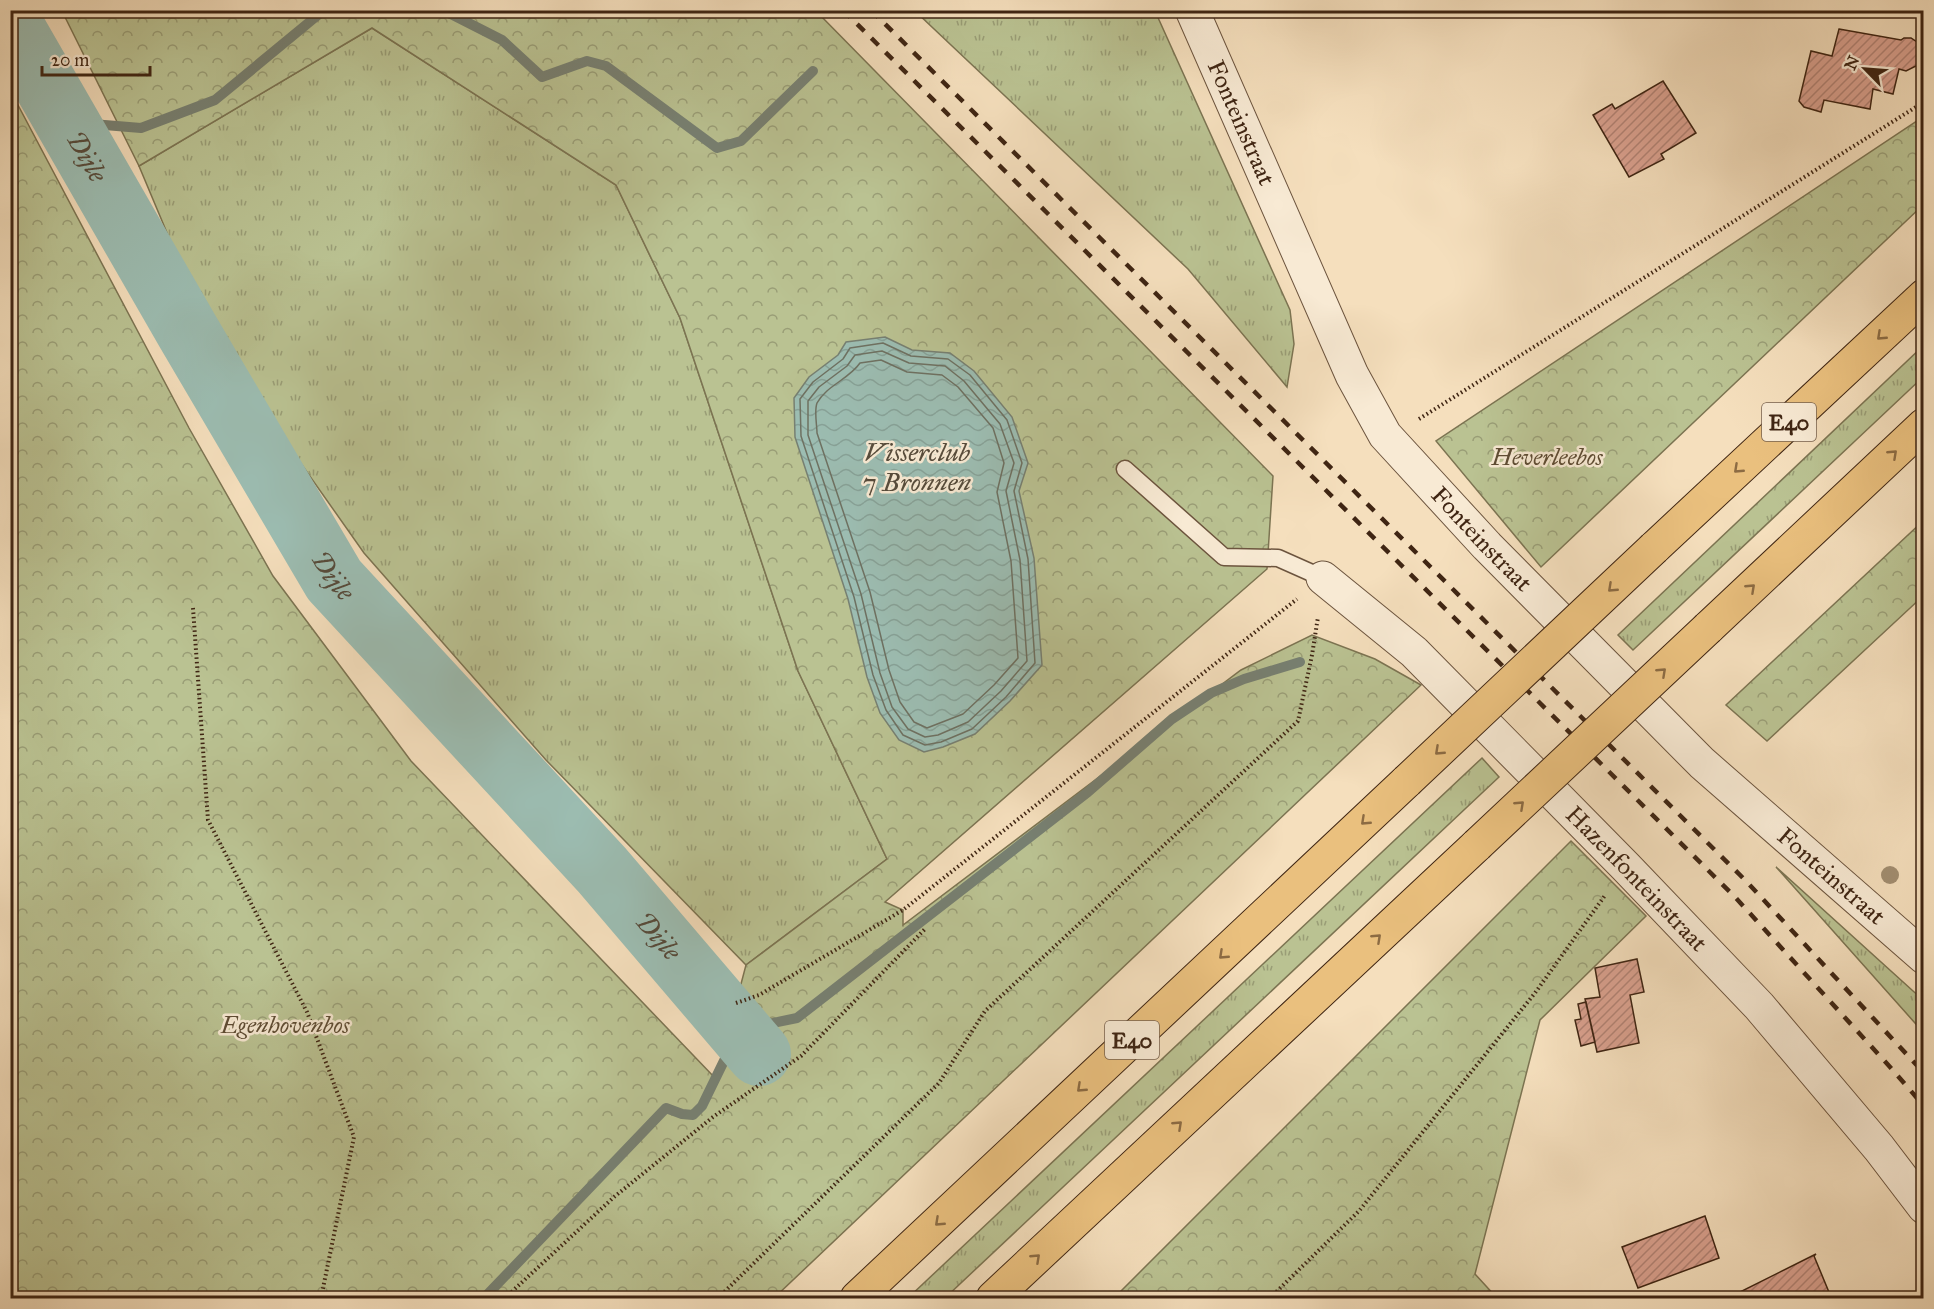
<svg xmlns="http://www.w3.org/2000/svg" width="1934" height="1309" font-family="'IM FELL Great Primer',serif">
<defs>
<pattern id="grass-tufts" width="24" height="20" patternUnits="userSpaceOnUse" patternTransform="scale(1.5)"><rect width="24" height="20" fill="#bac292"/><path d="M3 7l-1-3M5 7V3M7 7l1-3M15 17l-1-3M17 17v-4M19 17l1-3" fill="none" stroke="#999d76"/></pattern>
<pattern id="forest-crowns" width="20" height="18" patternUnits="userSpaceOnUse" patternTransform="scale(1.5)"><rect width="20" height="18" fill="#bac292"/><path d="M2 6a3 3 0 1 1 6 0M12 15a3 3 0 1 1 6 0" fill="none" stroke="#999d76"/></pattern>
<pattern id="water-waves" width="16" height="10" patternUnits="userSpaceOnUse" patternTransform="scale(1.5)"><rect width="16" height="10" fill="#9cbdb2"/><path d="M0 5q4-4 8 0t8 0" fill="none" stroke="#87a298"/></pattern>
<pattern id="building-hatch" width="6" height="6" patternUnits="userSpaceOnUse" patternTransform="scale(1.5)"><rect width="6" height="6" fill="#d9a08e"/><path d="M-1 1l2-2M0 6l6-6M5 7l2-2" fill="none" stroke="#b18273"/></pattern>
</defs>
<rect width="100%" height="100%" fill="#f5dfbd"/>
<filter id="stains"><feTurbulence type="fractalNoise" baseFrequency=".00333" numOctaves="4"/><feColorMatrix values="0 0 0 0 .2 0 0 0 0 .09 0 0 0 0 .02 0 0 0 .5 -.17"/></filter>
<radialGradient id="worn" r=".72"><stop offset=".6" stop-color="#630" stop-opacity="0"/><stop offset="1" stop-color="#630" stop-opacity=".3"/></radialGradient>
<path fill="url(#grass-tufts)" stroke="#7c7452" stroke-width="1.5" d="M915,11H1155L1290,310L1294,344L1287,387L1188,269Z
M372,28L616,185L680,318L798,671L887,859L746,965L546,760L364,553L209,333L139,166Z
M1923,346V377L1633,650L1618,635Z
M1482,758L1499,777L945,1298H908Z
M1776,867L1923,1000V1032Z"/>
<path fill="url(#forest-crowns)" stroke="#7c7452" stroke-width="1.5" d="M62,11H816L1273,476L1267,569L885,902L903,910V925L1241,670L1312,635L1375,659L1421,685L774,1298H11L10,90L189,428L273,576L411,761L716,1079L746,965L887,859L798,671L680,318L616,185L372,28L139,166Z
M1923,117V205L1541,567L1436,441Z
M1923,521V596L1767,741L1726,705Z
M1571,841L1646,916L1540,1020L1475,1274L1497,1298H1114Z"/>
<path fill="url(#water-waves)" stroke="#778072" stroke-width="1.5" d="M885,337L912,350L950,353L974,371L1012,417L1028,463L1019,491L1034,558L1042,665L1010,701L975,734L943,747L924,752L899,740L880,713L867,677L848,599L795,437L794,398L809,377L838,355L846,342Z"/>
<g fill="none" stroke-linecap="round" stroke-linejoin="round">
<path stroke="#6e7162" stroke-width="1.5" d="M883,343L911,356L948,359L970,375L1007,420L1022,463L1014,491L1028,559L1035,663L1006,697L972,729L941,742L925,745L903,735L886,710L873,675L854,597L801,436L800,399L813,382L843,359L850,348Z
M882,351L909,363L945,366L964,381L1000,424L1014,463L1006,491L1020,560L1027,661L1001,691L968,722L938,735L925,737L908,729L892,707L880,673L861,594L808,435V401L819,387L847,366L855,355Z
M881,360L907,372L942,375L958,387L993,428L1004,463L997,492L1011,561L1018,658L994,685L963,714L927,728L914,722L900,702L889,670L870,592L817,433C817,425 814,411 817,403C826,386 849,379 860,363Z"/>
<path stroke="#778072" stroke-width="10" d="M443,10L502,40L542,77L587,61L606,66L717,148L741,141L813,71
M68,122L141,128L215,100L324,10
M484,1298L666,1108L682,1114L693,1115L702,1106L739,1030L797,1018L1088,792L1172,719L1211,693L1244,679L1300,662"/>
<path stroke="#9cbdb2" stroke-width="64" id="s1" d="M10,23L188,332L334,580L602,870L759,1054"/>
</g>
<path fill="url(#building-hatch)" stroke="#3f2513" stroke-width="1.5" d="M1839,29L1901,40L1904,38H1911L1917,42L1920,49L1921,55L1918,65L1906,71L1899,69L1893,94L1873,89L1870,109L1824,100L1821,112L1804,107L1799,101L1811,51L1832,56Z
M1663,81L1696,133L1661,154L1664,159L1629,177L1593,115L1612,104L1615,109Z
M1637,959L1644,992L1630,995L1639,1043L1597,1052L1585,999L1600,997L1595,968Z
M1586,1002L1595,1042L1581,1046L1575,1020L1581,1019L1578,1004Z
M1705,1216L1719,1258L1638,1288L1622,1247Z
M1816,1254L1814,1256L1831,1297L1834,1296L1835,1298H1730V1297Z"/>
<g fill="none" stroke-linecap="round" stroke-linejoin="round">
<defs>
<path id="lane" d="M1125,469L1224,557L1278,558L1323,578"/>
<g id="street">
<path id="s2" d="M1192,10L1352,375L1385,435L1487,546L1702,763L1924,957"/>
<path id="s3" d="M1323,578L1414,652L1626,867L1759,1006L1879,1148L1924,1207"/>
</g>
<path id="highway" d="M1654,548L1924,296
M1708,628L1924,425
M857,1298L1407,781
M993,1298L1477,845"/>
</defs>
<use href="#lane" stroke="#6c543e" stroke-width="19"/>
<use href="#street" stroke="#6c543e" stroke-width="35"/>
<use href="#highway" stroke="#3f2513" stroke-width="35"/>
<path stroke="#3f2513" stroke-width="4" stroke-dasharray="1.5 3" stroke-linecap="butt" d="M1419,419L1924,102
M193,608L208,820L307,1012L354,1137L321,1298
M736,1003L759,995L903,910L1297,599
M505,1298L614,1197L713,1117L801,1056L925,929
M718,1298L939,1083L985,1011L1298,721L1312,655L1318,617
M1270,1298L1359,1211L1535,993L1606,894"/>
<use href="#lane" stroke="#f8ead4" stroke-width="16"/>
<use href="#street" stroke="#f8ead4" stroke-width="33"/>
<use href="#highway" stroke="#eac07e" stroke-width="33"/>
<path stroke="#3f2513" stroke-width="4.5" stroke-dasharray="10 10" stroke-linecap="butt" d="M843,10L1735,897L1890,1067L1924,1106
M871,10L1747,882L1924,1073"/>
<defs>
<path id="highway-bridge" d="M1407,781L1654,548
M1477,845L1708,628"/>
</defs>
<use href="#highway-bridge" stroke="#3f2513" stroke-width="35" stroke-linecap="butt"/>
<use href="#highway-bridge" stroke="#eac07e" stroke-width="33"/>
</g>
<circle fill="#a28e71" cx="1890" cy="875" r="9"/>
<defs><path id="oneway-chevron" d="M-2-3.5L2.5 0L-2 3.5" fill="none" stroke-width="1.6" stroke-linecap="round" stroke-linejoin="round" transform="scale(1.5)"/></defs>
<g stroke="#8c6b43">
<use href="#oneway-chevron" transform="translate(1881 336) rotate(137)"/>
<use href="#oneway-chevron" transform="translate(1893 454) rotate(-43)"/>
<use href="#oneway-chevron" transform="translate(1738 469) rotate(137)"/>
<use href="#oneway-chevron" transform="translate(1612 588) rotate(137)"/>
<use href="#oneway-chevron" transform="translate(1751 588) rotate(-43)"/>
<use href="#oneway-chevron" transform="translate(1662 672) rotate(-43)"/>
<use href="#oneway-chevron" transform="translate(1439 751) rotate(137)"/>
<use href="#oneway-chevron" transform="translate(1520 805) rotate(-43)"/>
<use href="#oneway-chevron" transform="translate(1365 821) rotate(137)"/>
<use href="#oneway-chevron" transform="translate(1377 938) rotate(-43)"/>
<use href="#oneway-chevron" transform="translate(1223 955) rotate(137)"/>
<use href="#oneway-chevron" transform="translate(1081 1088) rotate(137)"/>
<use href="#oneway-chevron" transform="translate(1178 1125) rotate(-43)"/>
<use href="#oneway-chevron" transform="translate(939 1222) rotate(137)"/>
<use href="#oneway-chevron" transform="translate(1036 1258) rotate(-43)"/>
</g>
<g text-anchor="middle" stroke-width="5" stroke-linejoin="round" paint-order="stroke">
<g fill="#f8ead4" stroke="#76604d" stroke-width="1.5">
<rect x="1762" y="403" width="54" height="38" rx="4.5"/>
<rect x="1105" y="1021" width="54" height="38" rx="4.5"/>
</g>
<g font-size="22" font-weight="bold" fill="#3f2513">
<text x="1789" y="430">E40</text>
<text x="1132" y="1048">E40</text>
</g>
<g font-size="24" fill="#3f2513" stroke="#f8ead4">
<text dy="8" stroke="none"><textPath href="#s2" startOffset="123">Fonteinstraat</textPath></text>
<text dy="8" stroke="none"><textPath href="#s2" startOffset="609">Fonteinstraat</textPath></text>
<text dy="8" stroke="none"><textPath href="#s2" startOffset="1095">Fonteinstraat</textPath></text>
<text dy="8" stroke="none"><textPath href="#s3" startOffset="435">Hazenfonteinstraat</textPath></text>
</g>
<g font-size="24" font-style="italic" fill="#5e4c33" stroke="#f8ead4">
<text x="1547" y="465">Heverleebos</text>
<text x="285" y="1033">Egenhovenbos</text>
</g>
<g font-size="26" font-style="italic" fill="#564b3b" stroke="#f8ead4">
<text dy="9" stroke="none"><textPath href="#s1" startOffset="154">Dijle</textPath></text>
<text x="917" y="461">Visserclub<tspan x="917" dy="30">7 Bronnen</tspan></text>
<text dy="9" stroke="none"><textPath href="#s1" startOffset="640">Dijle</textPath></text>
<text dy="9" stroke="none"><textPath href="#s1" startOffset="1126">Dijle</textPath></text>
</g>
</g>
<rect width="1934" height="1309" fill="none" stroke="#f5dfbd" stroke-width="36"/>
<rect x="12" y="12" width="1910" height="1285" fill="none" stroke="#3f2513" stroke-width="3"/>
<rect x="18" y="18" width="1898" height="1273" fill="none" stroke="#3f2513" stroke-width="1.5"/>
<g transform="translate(1865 69) rotate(295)" stroke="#f8ead4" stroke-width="4.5" paint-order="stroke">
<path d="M0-4.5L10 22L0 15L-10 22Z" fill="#3f2513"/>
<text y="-9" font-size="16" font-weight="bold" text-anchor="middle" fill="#3f2513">N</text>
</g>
<path d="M42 66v9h108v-9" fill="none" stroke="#3f2513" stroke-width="3"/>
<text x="51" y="66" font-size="18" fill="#3f2513" stroke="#f8ead4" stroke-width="4.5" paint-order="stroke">20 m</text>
<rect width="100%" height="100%" filter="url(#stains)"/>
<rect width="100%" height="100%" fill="url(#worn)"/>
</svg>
